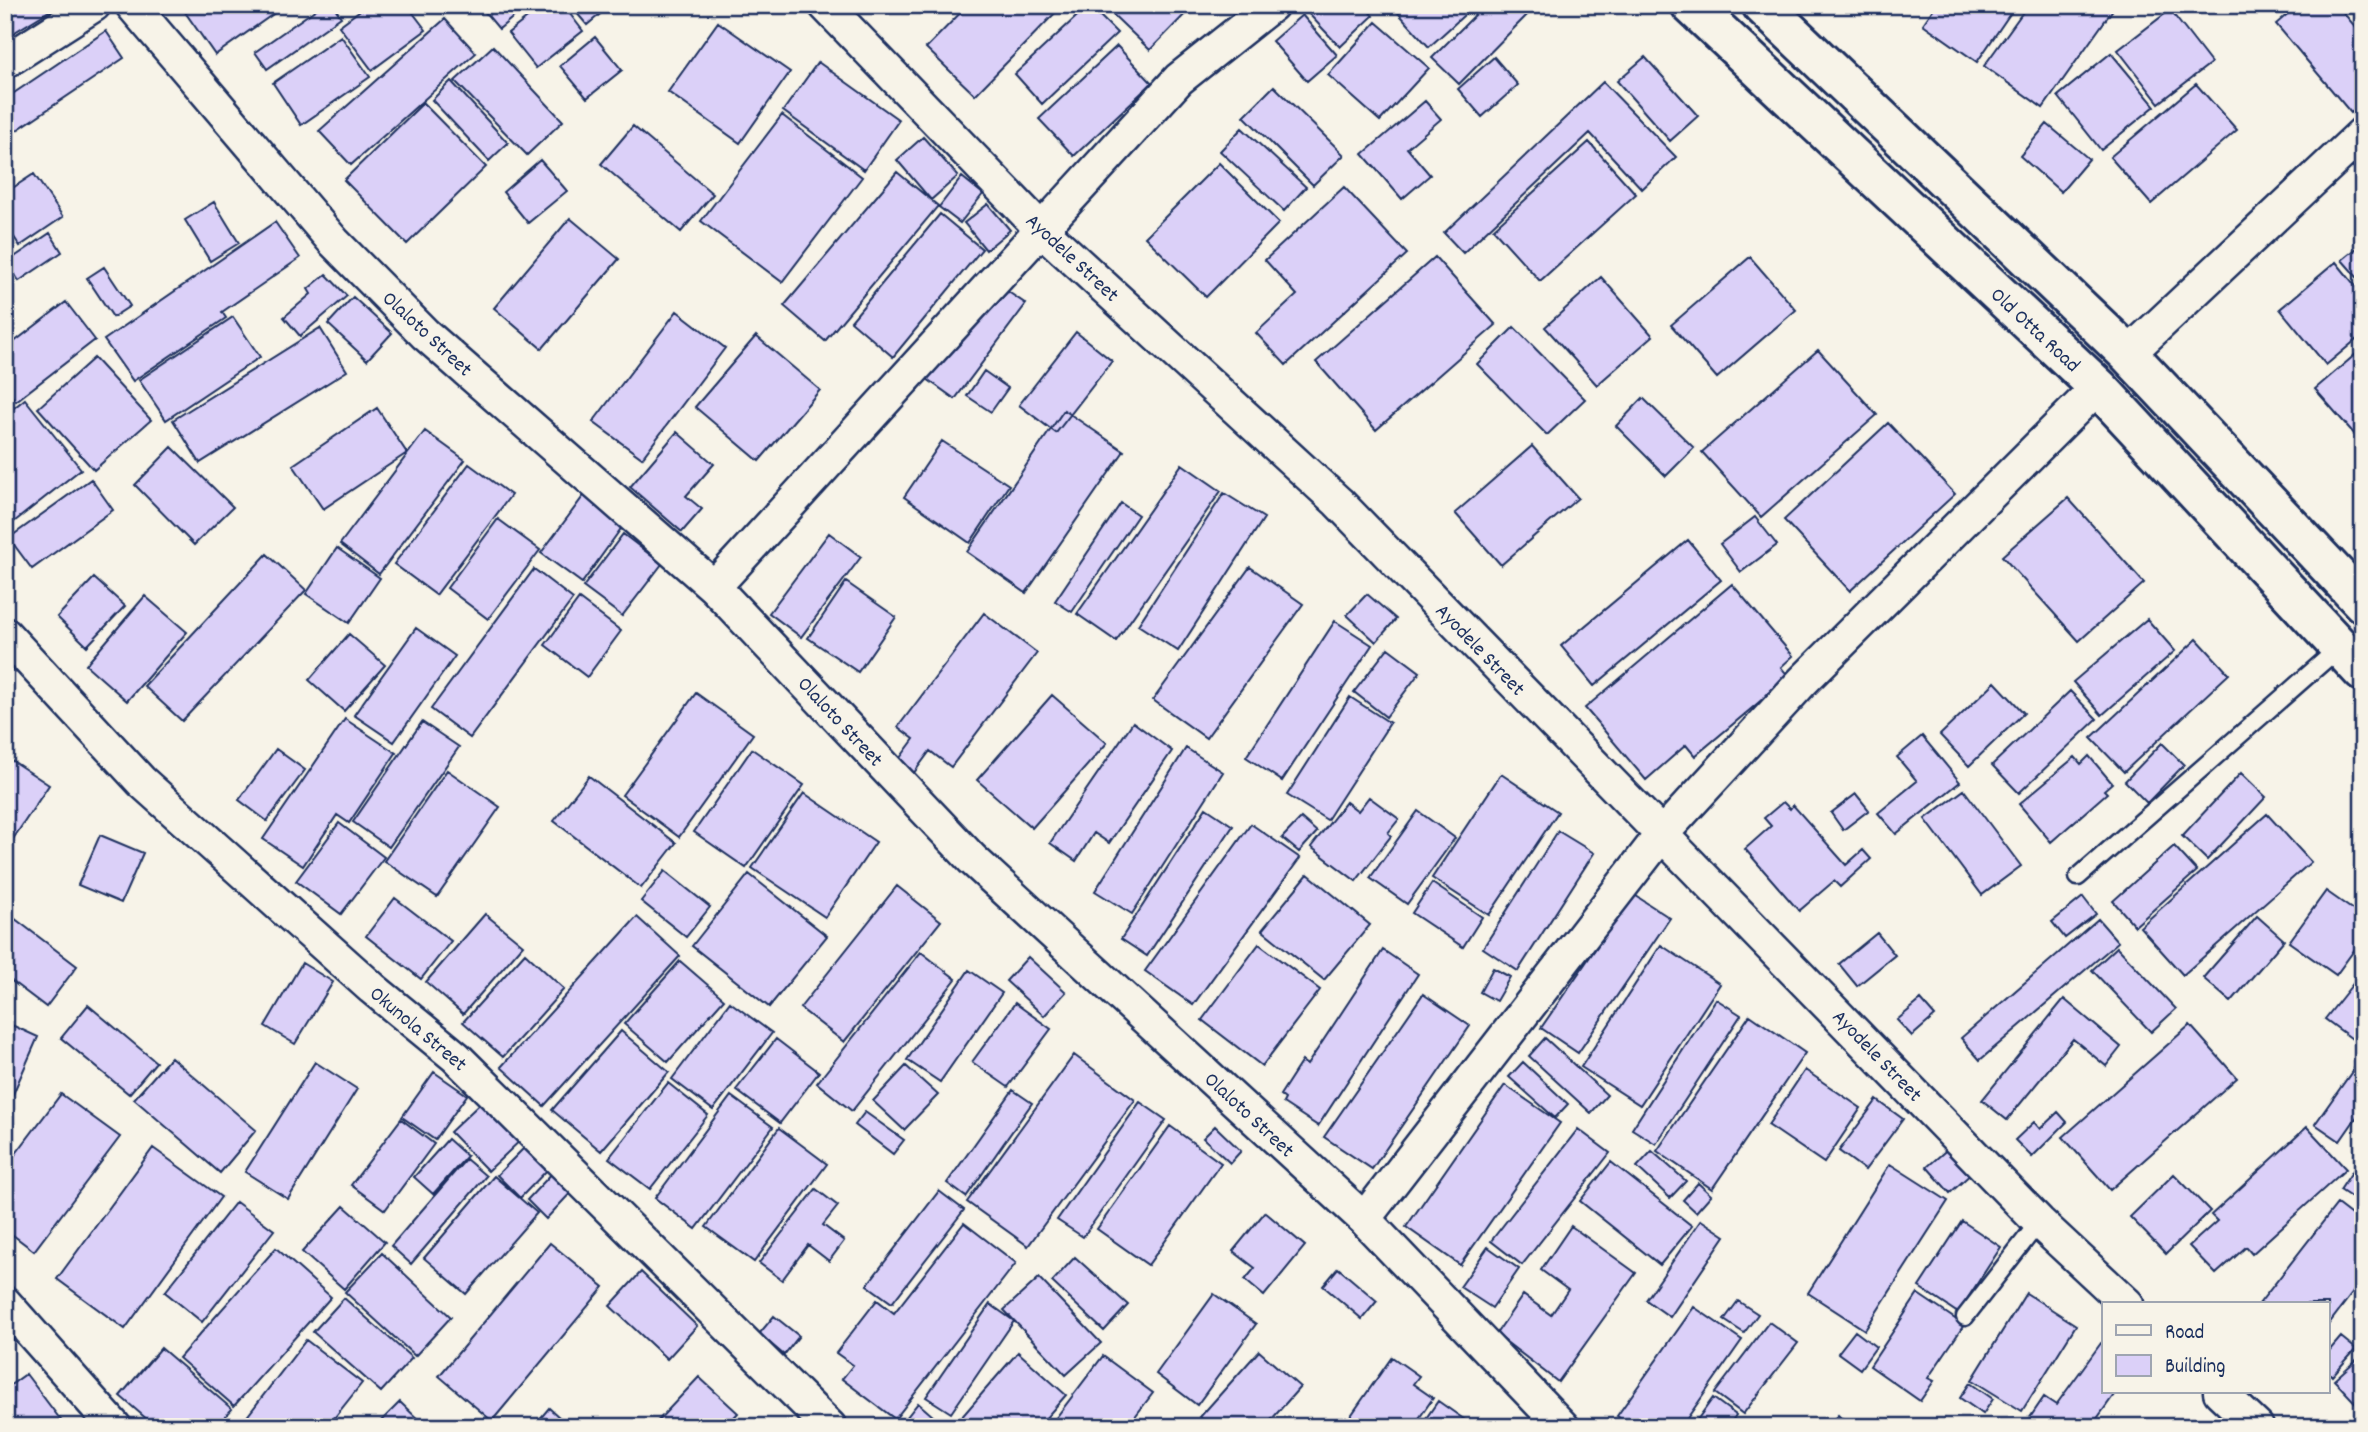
<svg xmlns="http://www.w3.org/2000/svg" width="2368" height="1432" font-family="Dekko,sans-serif">
<rect width="100%" height="100%" fill="#f7f3e8"/>
<filter id="ink" filterUnits="userSpaceOnUse"><feTurbulence type="fractalNoise" baseFrequency=".0143" numOctaves="2"/><feDisplacementMap in="SourceGraphic" scale="14" xChannelSelector="R" yChannelSelector="G"/><feConvolveMatrix kernelMatrix="1 2 1 2 8 2 1 2 1" color-interpolation-filters="sRGB"/></filter>
<g filter="url(#ink)">
<path fill="#dbd0f8" stroke="#1b2f5e" stroke-width="2" d="M5,5H57V6L5,38Z
M180,5H286L215,55Z
M322,5H333L341,17L267,69L255,52Z
M367,5H407L426,30L372,70L339,26Z
M479,5H528L499,29Z
M544,5H563L583,31L536,68L508,33Z
M570,5H611L587,25Z
M968,5H1055L1059,9L975,95L926,48Z
M1089,5L1117,33L1042,104L1015,74Z
M1103,5H1192L1193,6L1150,50Z
M1314,5H1364L1373,16L1340,47L1307,12Z
M1391,5H1475L1429,47Z
M1485,5H1537L1459,84L1432,58Z
M1936,5H2016L1977,62L1923,24Z
M2028,5H2116L2043,108L1984,66Z
M2298,5H2337L2363,36V103L2351,113L2276,24Z
M2170,10L2211,63L2159,103L2118,50Z
M1302,15L1337,55L1307,81L1272,41Z
M445,19L476,53L351,165L319,131Z
M718,22L790,72L740,143L668,92Z
M1376,22L1429,68L1380,121L1328,75Z
M106,31L124,58L5,138V99Z
M341,36L370,77L301,125L273,83Z
M595,37L622,70L587,98L560,66Z
M493,46L563,121L527,155L455,81Z
M1117,46L1152,83L1074,156L1039,119Z
M2111,53L2155,106L2101,150L2058,96Z
M1494,57L1518,85L1482,117L1458,89Z
M1645,57L1698,116L1670,141L1617,81Z
M818,62L899,120L864,170L783,111Z
M451,81L508,143L489,161L432,100Z
M1603,82L1676,157L1642,189L1590,133L1463,253L1444,233Z
M2196,84L2237,130L2151,204L2110,157Z
M1274,86L1344,155L1313,185L1244,116Z
M1425,101L1441,119L1407,148L1430,175L1402,199L1363,154Z
M423,103L486,167L407,244L344,180Z
M782,115L862,177L782,282L701,221Z
M2047,124L2089,159L2061,192L2020,156Z
M633,126L713,194L681,232L601,164Z
M1242,128L1306,187L1284,211L1220,151Z
M923,137L958,176L931,200L897,160Z
M1589,142L1636,194L1540,281L1493,229Z
M540,160L567,191L528,223L503,192Z
M1219,163L1279,223L1206,297L1145,237Z
M897,172L938,206L825,341L784,306Z
M34,174L63,217L20,246L5,224V193Z
M962,177L983,194L960,223L939,207Z
M1344,187L1407,254L1286,365L1256,333L1297,295L1265,260Z
M214,202L239,243L210,261L185,220Z
M988,204L1010,230L986,250L964,223Z
M940,214L982,249L893,357L851,321Z
M570,218L619,259L542,349L494,308Z
M275,222L300,258L222,312L226,318L133,381L104,340Z
M50,233L62,252L19,281L7,262Z
M2363,243V284L2342,260Z
M1435,257L1496,325L1376,430L1316,362Z
M1750,257L1796,310L1717,378L1671,325Z
M2336,262L2363,295V334L2326,365L2280,309Z
M104,267L130,306L113,317L87,278Z
M326,274L347,296L300,336L284,317L311,294L308,289Z
M1601,277L1653,336L1597,385L1545,327Z
M998,285L1026,304L955,399L927,379Z
M353,297L392,333L367,360L328,324Z
M66,302L95,340L16,401L5,387V349Z
M677,311L725,348L642,458L593,422Z
M233,317L260,357L166,420L139,380Z
M1514,327L1585,399L1547,435L1477,364Z
M320,328L347,371L200,463L173,420Z
M1076,332L1112,361L1056,433L1019,405Z
M756,336L820,390L759,461L695,407Z
M2363,348V444L2315,389Z
M1818,350L1877,415L1761,517L1702,452Z
M94,358L151,420L94,470L38,408Z
M984,371L1008,388L991,412L967,396Z
M1643,398L1694,448L1666,476L1616,426Z
M25,399L81,469L5,529V415Z
M377,408L407,453L323,509L293,465Z
M1064,410L1124,451L1026,593L967,552Z
M1888,423L1955,494L1850,591L1784,520Z
M425,431L465,460L379,574L340,544Z
M677,432L714,464L686,496L702,509L682,532L630,487Z
M942,441L1009,485L970,543L904,497Z
M1532,446L1578,498L1501,565L1455,513Z
M172,447L233,507L194,545L135,485Z
M469,464L511,495L436,595L394,564Z
M1182,464L1221,491L1116,641L1077,614Z
M91,479L113,510L32,569L9,538Z
M1224,493L1264,518L1178,651L1138,625Z
M585,494L625,523L582,583L541,553Z
M2068,498L2144,583L2079,641L2002,556Z
M1121,503L1138,515L1072,612L1055,601Z
M1755,517L1777,545L1741,572L1720,544Z
M498,519L540,550L488,619L447,588Z
M829,533L861,557L801,637L769,613Z
M623,534L662,564L622,616L583,587Z
M1688,540L1721,580L1594,686L1561,646Z
M337,548L380,578L349,623L306,594Z
M267,554L306,590L182,721L144,686Z
M1250,567L1303,604L1206,738L1153,700Z
M534,569L573,599L470,738L431,709Z
M94,578L125,606L87,646L57,617Z
M846,582L896,617L858,672L808,638Z
M1732,584L1793,656L1781,667L1789,677L1695,756L1686,745L1646,780L1585,708Z
M1367,594L1396,619L1376,642L1347,615Z
M145,596L187,632L127,701L86,665Z
M579,599L621,631L587,677L545,645Z
M984,613L1037,653L951,767L930,751L913,774L897,762L914,739L898,727Z
M2147,619L2175,651L2102,715L2073,682Z
M1335,621L1372,645L1282,781L1246,757Z
M416,628L455,656L394,742L354,715Z
M349,634L385,665L344,711L309,680Z
M2197,639L2229,674L2124,772L2091,738Z
M1388,648L1420,672L1386,717L1354,692Z
M1995,682L2024,713L1969,766L1940,735Z
M2070,691L2097,719L2019,793L1992,765Z
M696,693L753,734L679,837L622,795Z
M1052,695L1107,743L1032,828L977,780Z
M1350,697L1390,723L1327,820L1287,795Z
M345,719L396,753L349,823L337,815L303,866L263,839Z
M422,722L459,747L389,847L353,822Z
M1133,722L1172,751L1109,843L1094,833L1076,861L1050,843Z
M1922,736L1960,782L1896,834L1878,813L1917,781L1897,757Z
M2162,743L2184,765L2147,803L2125,781Z
M1186,748L1223,772L1132,914L1095,891Z
M276,749L305,770L267,821L239,800Z
M752,749L804,785L746,868L694,832Z
M5,756L49,785L5,851Z
M2089,756L2112,783L2104,790L2107,793L2051,842L2019,804L2075,757L2081,764Z
M447,770L500,807L437,897L384,861Z
M2241,773L2266,797L2207,860L2182,836Z
M1501,774L1558,812L1489,915L1432,878Z
M589,776L676,843L641,888L554,821Z
M1964,790L2021,866L1982,895L1925,819Z
M804,793L876,842L825,917L752,868Z
M1856,794L1869,810L1843,830L1831,813Z
M1369,797L1399,819L1388,833L1391,836L1356,881L1311,847L1346,802L1358,811Z
M1783,802L1790,809L1793,805L1846,865L1863,850L1871,859L1840,887L1834,881L1799,911L1745,849L1771,826L1764,818Z
M1206,808L1233,826L1147,956L1121,939Z
M1418,811L1455,838L1407,904L1370,878Z
M2267,814L2311,862L2183,975L2140,927Z
M1301,818L1317,832L1299,852L1282,838Z
M339,823L384,857L341,914L296,881Z
M1251,824L1300,858L1193,1005L1145,971Z
M1558,831L1594,853L1518,971L1483,948Z
M100,835L143,853L121,903L78,885Z
M2174,846L2197,871L2135,926L2113,901Z
M665,871L710,907L686,937L641,901Z
M749,874L827,936L769,1007L692,946Z
M1308,874L1370,925L1324,980L1262,930Z
M1432,883L1482,917L1463,947L1412,913Z
M897,886L941,921L844,1042L800,1008Z
M2326,891L2363,917V938L2336,975L2289,942Z
M1633,894L1670,918L1578,1053L1541,1028Z
M2083,897L2096,914L2065,938L2052,922Z
M395,898L451,941L421,979L366,936Z
M485,914L523,945L463,1014L426,982Z
M10,915L77,966L46,1007L5,976V922Z
M2257,916L2284,940L2231,1002L2203,978Z
M637,917L680,956L544,1106L501,1067Z
M2098,919L2118,942L1980,1060L1961,1038Z
M1877,933L1895,955L1857,986L1839,964Z
M1259,944L1320,990L1262,1066L1202,1020Z
M1661,945L1720,984L1640,1105L1581,1067Z
M2117,947L2176,1009L2151,1032L2092,970Z
M1383,950L1418,974L1318,1126L1283,1103L1285,1099L1280,1095L1302,1061L1307,1065Z
M921,952L956,979L852,1111L817,1083Z
M525,953L564,989L503,1057L463,1022Z
M1028,957L1066,992L1044,1016L1006,981Z
M680,961L724,999L668,1062L624,1024Z
M302,963L333,982L295,1044L265,1026Z
M1493,968L1510,977L1496,1001L1480,992Z
M969,970L1002,993L940,1082L907,1060Z
M2363,971V1039L2359,1044L2325,1019Z
M1423,994L1470,1026L1372,1169L1324,1137Z
M1716,999L1741,1015L1656,1144L1632,1129Z
M2064,999L2121,1047L2106,1066L2073,1039L2007,1120L1982,1100Z
M1921,1000L1935,1016L1912,1036L1897,1020Z
M730,1002L772,1033L713,1110L672,1079Z
M1015,1003L1051,1029L1008,1087L972,1062Z
M88,1005L156,1062L129,1094L61,1038Z
M1750,1015L1805,1053L1712,1189L1657,1151Z
M5,1022L38,1037L6,1110L5,1109Z
M2190,1025L2237,1078L2110,1190L2063,1137Z
M621,1031L669,1072L601,1151L552,1110Z
M1545,1038L1607,1095L1591,1113L1529,1056Z
M776,1039L819,1072L780,1123L736,1090Z
M1074,1055L1135,1100L1028,1246L967,1202Z
M2363,1056V1108L2340,1141L2315,1124Z
M171,1057L256,1130L220,1173L134,1099Z
M315,1062L357,1089L288,1199L245,1172Z
M1523,1062L1568,1104L1555,1118L1509,1077Z
M906,1066L938,1095L904,1130L873,1101Z
M1805,1070L1861,1108L1824,1163L1768,1125Z
M434,1072L467,1095L435,1140L402,1117Z
M668,1083L708,1115L650,1189L609,1158Z
M1505,1085L1560,1123L1460,1265L1406,1227Z
M1013,1090L1032,1103L966,1197L947,1183Z
M61,1094L120,1137L34,1251L5,1229V1168Z
M731,1096L773,1127L696,1229L655,1198Z
M487,1097L525,1136L488,1171L450,1132Z
M1877,1100L1903,1119L1865,1170L1839,1151Z
M1140,1102L1166,1120L1083,1237L1057,1220Z
M865,1112L904,1140L893,1154L855,1125Z
M2058,1112L2067,1122L2032,1157L2015,1140L2034,1122L2040,1129Z
M401,1119L434,1144L385,1210L351,1185Z
M1170,1126L1221,1163L1148,1265L1097,1229Z
M1215,1126L1241,1151L1230,1163L1203,1138Z
M2307,1127L2346,1169L2252,1254L2246,1247L2216,1274L2189,1246L2217,1221L2211,1215Z
M779,1128L827,1164L754,1262L706,1227Z
M1578,1129L1610,1153L1522,1265L1491,1241Z
M448,1139L467,1156L433,1194L414,1177Z
M530,1142L553,1164L520,1198L497,1175Z
M1951,1146L1974,1171L1950,1193L1927,1167Z
M153,1148L221,1197L125,1329L57,1279Z
M1652,1151L1686,1181L1670,1198L1637,1167Z
M466,1159L486,1176L411,1264L391,1246Z
M1611,1162L1692,1226L1660,1265L1580,1201Z
M1890,1164L1948,1201L1865,1330L1808,1293Z
M556,1169L576,1187L546,1219L527,1200Z
M2354,1169L2363,1175V1205L2340,1190Z
M2174,1174L2210,1211L2166,1254L2130,1217Z
M494,1176L537,1213L466,1294L424,1258Z
M1698,1183L1711,1195L1696,1212L1683,1200Z
M816,1189L838,1206L823,1225L844,1241L829,1261L808,1245L782,1280L759,1263Z
M939,1191L964,1210L892,1303L867,1285Z
M236,1202L274,1230L202,1322L165,1292Z
M2337,1204L2363,1224V1279L2328,1325V1304H2259Z
M344,1206L385,1242L344,1289L302,1252Z
M1265,1212L1305,1246L1264,1296L1245,1280L1255,1268L1233,1251Z
M1701,1220L1725,1236L1670,1317L1646,1300Z
M1962,1221L2001,1247L1958,1313L1919,1287Z
M964,1223L1016,1263L895,1419L842,1379L853,1365L836,1353L877,1300L894,1313Z
M1571,1226L1636,1273L1558,1382L1496,1334L1523,1295L1551,1315L1568,1290L1541,1270Z
M550,1243L604,1287L492,1421L439,1376Z
M1488,1247L1519,1269L1492,1308L1460,1287Z
M276,1248L331,1297L234,1406L179,1358Z
M382,1253L451,1317L415,1356L345,1292Z
M1075,1257L1128,1305L1104,1331L1052,1282Z
M1338,1268L1377,1301L1362,1319L1323,1286Z
M641,1272L697,1326L667,1359L610,1306Z
M1039,1278L1101,1343L1066,1375L1004,1310Z
M2026,1293L2076,1325L2022,1411L1972,1380Z
M1214,1294L1256,1324L1197,1405L1156,1374Z
M1918,1294L1964,1325L1928,1378L1934,1381L1920,1401L1870,1366Z
M344,1298L412,1358L381,1392L313,1332Z
M1738,1301L1758,1314L1744,1333L1724,1320Z
M990,1304L1014,1321L951,1413L926,1397Z
M1694,1307L1742,1340L1681,1427H1632L1617,1416Z
M774,1316L799,1336L784,1355L759,1334Z
M1769,1322L1798,1343L1743,1414L1715,1393Z
M1855,1331L1876,1347L1860,1369L1838,1353Z
M2341,1337L2356,1349L2332,1376L2328,1372V1352Z
M306,1340L362,1383L327,1427H239Z
M2101,1343L2104,1345V1392H2116L2091,1427H2040L2029,1419L2044,1397L2056,1405Z
M161,1348L232,1409L216,1427H156L120,1396Z
M1259,1351L1300,1387L1265,1427H1211L1200,1417Z
M1018,1352L1066,1395L1038,1427H953Z
M2363,1354V1411L2334,1380Z
M1103,1356L1153,1393L1127,1427H1049Z
M1392,1357L1419,1376L1413,1384L1433,1398L1413,1427H1343Z
M26,1374L66,1427H5V1389Z
M699,1377L738,1413L725,1427H652Z
M1970,1383L1993,1399L1983,1414L1960,1398Z
M1713,1398L1736,1415L1728,1427H1692Z
M1438,1401L1475,1427H1420Z
M400,1402L426,1427H375Z
M918,1403L933,1416L924,1427H899Z
M549,1408L570,1427H533Z
M1838,1415L1850,1427H1826Z"/>
<g fill="none" stroke-linecap="round" stroke-linejoin="round">
<defs>
<path id="lane" d="M2078,877L2340,647
M1965,1317L2039,1222"/>
<path id="street" d="M132,5L334,242L425,334L714,587L972,859L1364,1219L1563,1427
M825,5L1043,231L1338,502L2039,1222L2127,1304
M5,62L94,5
M2128,354L2363,133
M714,587L1179,79L1272,5
M5,634L142,782L372,988L456,1057L830,1427
M1364,1219L1662,834L1803,681L2098,387
M5,1303L115,1427
M2220,1392L2257,1427"/>
<path id="secondary" d="M1691,5L2098,387L2363,672
M1762,5L2128,354L2363,603"/>
</defs>
<use href="#lane" stroke="#1b2f5e" stroke-width="21"/>
<use href="#street" stroke="#1b2f5e" stroke-width="37"/>
<use href="#secondary" stroke="#1b2f5e" stroke-width="44"/>
<use href="#lane" stroke="#f7f3e8" stroke-width="16"/>
<use href="#street" stroke="#f7f3e8" stroke-width="32"/>
<use href="#secondary" stroke="#f7f3e8" stroke-width="38"/>
</g>
</g>
<g text-anchor="middle" stroke-width="5" stroke-linejoin="round" paint-order="stroke">
<g font-size="21" fill="#1b2f5e" stroke="#f7f3e8">
<text transform="translate(1073 257) rotate(43)" y="7">Ayodele Street</text>
<text transform="translate(2036 329) rotate(43)" y="7">Old Otta Road</text>
<text transform="translate(428 333) rotate(43)" y="7">Olaloto Street</text>
<text transform="translate(1481 649) rotate(46)" y="7">Ayodele Street</text>
<text transform="translate(841 721) rotate(47)" y="7">Olaloto Street</text>
<text transform="translate(419 1028) rotate(40)" y="7">Okunola Street</text>
<text transform="translate(1878 1055) rotate(46)" y="7">Ayodele Street</text>
<text transform="translate(1250 1114) rotate(43)" y="7">Olaloto Street</text>
</g>
</g>
<rect width="2368" height="1432" fill="none" stroke="#f7f3e8" stroke-width="28"/>
<rect x="14" y="14" width="2340" height="1404" fill="none" stroke="#1b2f5e" stroke-width="2.5" filter="url(#ink)"/>
<rect x="2102" y="1302" width="228" height="91" fill="#f7f3e8" stroke="#9fa5b1" stroke-width="2"/>
<rect x="2116" y="1325" width="35" height="10" fill="#f7f3e8" stroke="#9fa5b1" stroke-width="2"/>
<text x="2165" y="1338" font-size="21" fill="#1b2f5e">Road</text>
<rect x="2116" y="1355" width="35" height="21" fill="#dbd0f8" stroke="#9fa5b1" stroke-width="2"/>
<text x="2165" y="1372" font-size="21" fill="#1b2f5e">Building</text>
</svg>
